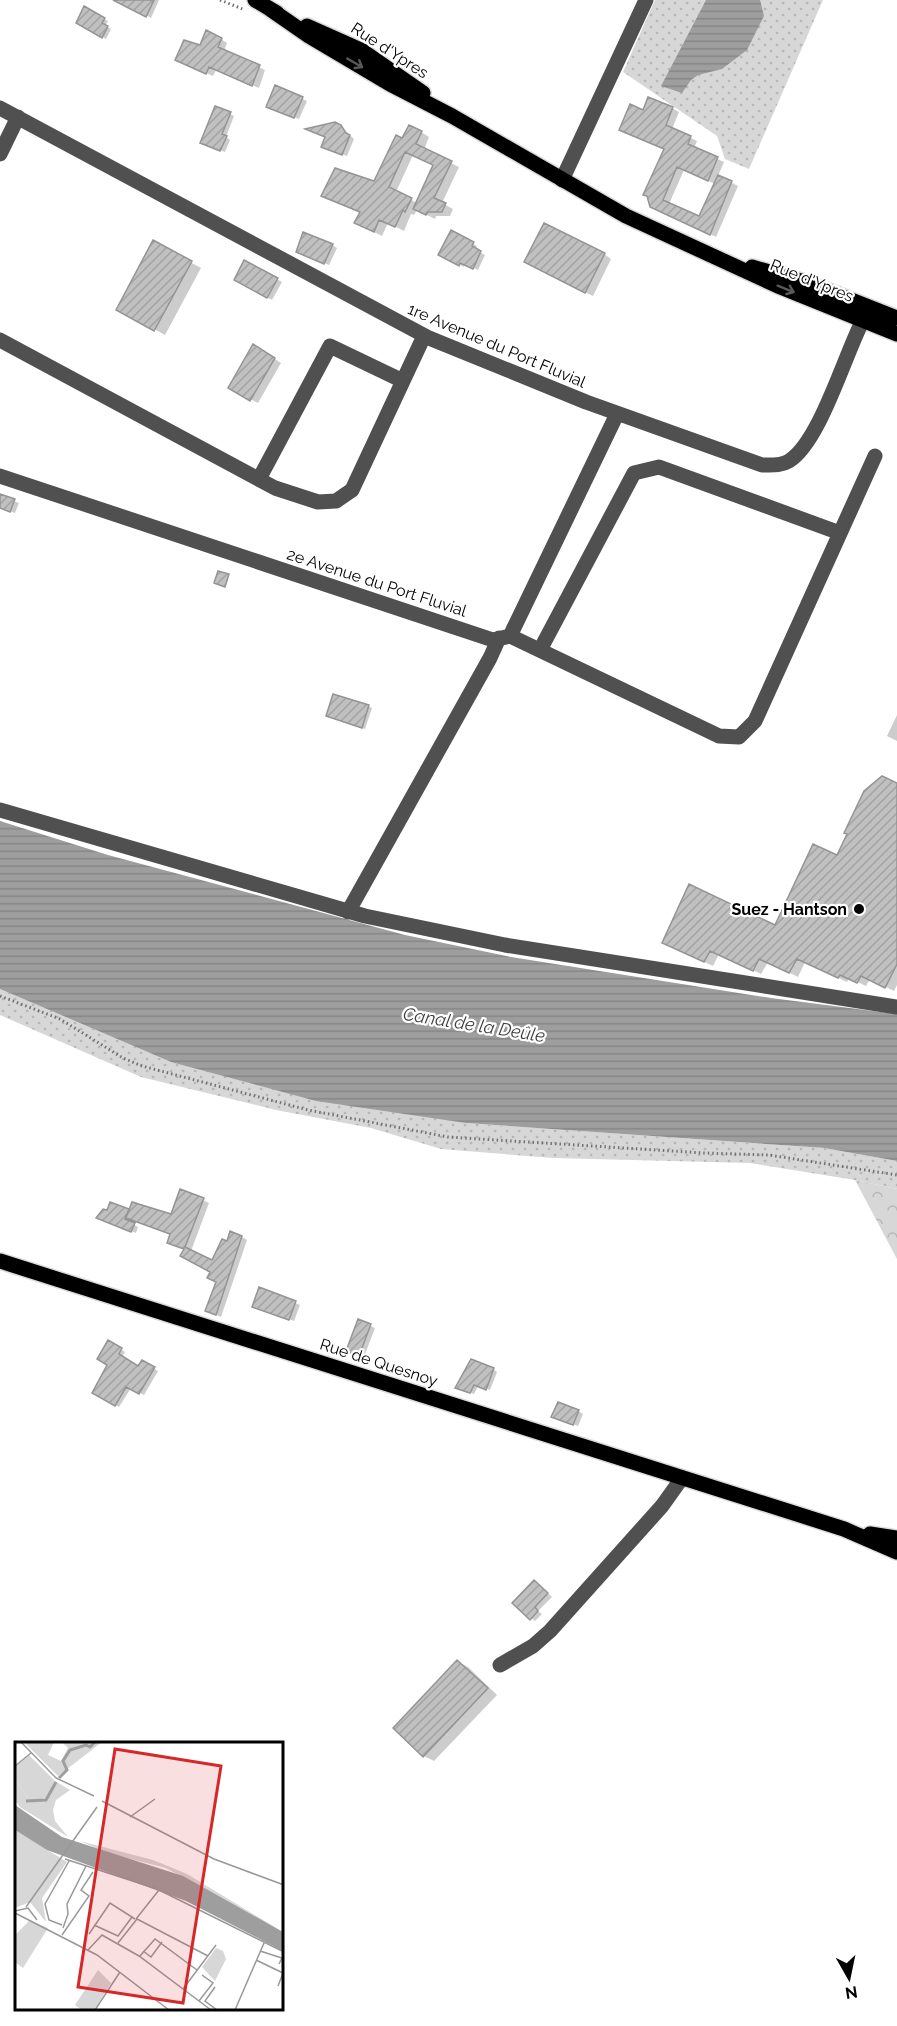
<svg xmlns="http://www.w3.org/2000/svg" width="897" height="2026" font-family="Raleway,sans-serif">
<defs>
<pattern id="grass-dots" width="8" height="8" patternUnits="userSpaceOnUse" patternTransform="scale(1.5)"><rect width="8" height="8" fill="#d7d7d7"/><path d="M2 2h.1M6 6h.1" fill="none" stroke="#b7b7b7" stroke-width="1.8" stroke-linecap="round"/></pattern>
<pattern id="forest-crowns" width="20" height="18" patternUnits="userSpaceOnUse" patternTransform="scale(1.5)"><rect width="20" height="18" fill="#d7d7d7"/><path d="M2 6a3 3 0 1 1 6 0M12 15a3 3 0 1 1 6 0" fill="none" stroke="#b7b7b7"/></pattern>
<pattern id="water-rules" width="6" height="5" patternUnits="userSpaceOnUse" patternTransform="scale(1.5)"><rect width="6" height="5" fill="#9e9e9e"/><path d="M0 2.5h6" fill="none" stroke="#868686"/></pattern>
<pattern id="building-hatch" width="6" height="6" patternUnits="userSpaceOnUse" patternTransform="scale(1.5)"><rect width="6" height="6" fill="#c0c0c0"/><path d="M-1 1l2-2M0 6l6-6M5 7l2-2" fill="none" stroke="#a3a3a3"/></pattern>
</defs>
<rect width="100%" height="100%" fill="#fff"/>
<path fill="url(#grass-dots)" d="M655,0H823L749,169L725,159L717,136L623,72Z
M0,989L171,1062L466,1123L824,1148L897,1161V1189L855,1180L750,1163L553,1158L441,1149L371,1128L276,1110L141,1077L0,1015Z"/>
<path fill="url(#forest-crowns)" d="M855,1180L897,1189V1259Z"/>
<path fill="url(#water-rules)" d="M706,0H760L764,16L747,50L722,69L698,75L691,80L682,93L661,86Z
M0,821L108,855L405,935L511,957L771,998L897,1014V1161L824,1148L466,1123L316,1101L171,1062L0,989Z"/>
<path fill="#0003" fill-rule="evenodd" d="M134,0H159L151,18L131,7Z
M85,9L108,21L105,26L111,29L106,39L78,22Z
M221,39L227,43L224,51L265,70L259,88L216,70L213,76L183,63L201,47Z
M276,87L307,101L299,119L272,108Z
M672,108L679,112L672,129L697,141L694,148L724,162L718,176L738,186L716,237L659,210L666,149L644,112ZM684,170L715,184L700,218L669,204Z
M230,114L234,116L226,137L230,140L225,152L206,145Z
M341,127L354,139L347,156L328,149L327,137Z
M421,132L429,137L424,150L459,167L442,203L453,209L450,216H436L435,219L417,210L414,215L411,214L404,231L388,223L382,236L364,227L375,183L403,140ZM413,155L435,165L417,203L396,192Z
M451,232L477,246L476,250L485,255L478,270L465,264L464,267L440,254Z
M154,242L201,268L165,335L118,309Z
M332,245L337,248L329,265L302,254Z
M604,254L611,259L593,296L533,266Z
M245,262L282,282L272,300L236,280Z
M254,346L281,363L258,403L230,388Z
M0,496L19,503L15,513L0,508Z
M368,706L372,708L365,729L328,716Z
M897,715V741L887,736Z
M897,785V985L894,991L870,979L866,986L849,978L847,982L805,962L798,977L768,962L761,974L719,954L713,966L672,947L776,927L838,857Z
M203,1200L209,1203L191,1251L213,1262L227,1243L242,1237L247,1240L221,1317L212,1313L217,1282L212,1271L185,1250L169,1243L172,1234L131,1219L129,1222L138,1227L136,1233L102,1220L111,1204L130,1212L172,1216Z
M260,1289L300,1305L294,1321L258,1308Z
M359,1321L375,1328L364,1357L352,1352Z
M122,1350L125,1352L122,1357L139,1368L143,1362L158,1371L144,1395L131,1388L119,1407L94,1393Z
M493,1369L497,1372L490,1390L478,1386L474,1394L461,1389Z
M578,1411L583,1414L578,1426L558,1419Z
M539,1585L552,1597L538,1611L542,1614L535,1621L531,1618Z
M458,1662L468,1667L497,1695L434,1761L424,1756Z"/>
<path fill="url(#building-hatch)" stroke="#949494" stroke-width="1.5" d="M113,0H154L146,17Z
M84,6L105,18L102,23L108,26L102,38L76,23Z
M206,30L222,38L218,47L260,65L252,86L209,67L206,74L175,60L184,40L200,45Z
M275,85L303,97L294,118L266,107Z
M648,97L673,107L666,125L691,136L688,144L718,157L708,181L677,167L663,200L699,216L718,175L732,181L710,235L650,207L647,196L643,195L664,149L619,130L630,104L643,110Z
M215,106L231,112L222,134L227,136L220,151L200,143Z
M335,122L341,125L346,133L350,135L342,155L321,147L325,137L305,129Z
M409,125L422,131L416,144L452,161L434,198L446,203L442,212H428L426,215L413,209L433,165L405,152L389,187L412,198L405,212L403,210L395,227L379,220L374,232L354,223L360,212L321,196L335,168L374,181L396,135L402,138Z
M544,223L605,253L585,293L524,262Z
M451,230L474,242L472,246L481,251L473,269L460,263L459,266L438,255Z
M303,232L333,244L324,264L296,252Z
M153,240L192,261L154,331L116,310Z
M244,260L278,278L267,298L234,280Z
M253,344L275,358L250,401L228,388Z
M0,494L15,499L10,512L0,508Z
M218,571L229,574L225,587L214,583Z
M333,694L369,705L362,728L326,716Z
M882,776L897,783V964L885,988L861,976L857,983L840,975L838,978L797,959L789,973L759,959L753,971L710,951L704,962L662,943L689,884L775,925L813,844L837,855L847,834L844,833L864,791Z
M180,1189L204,1198L185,1247L212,1260L222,1239L227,1241L230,1231L242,1236L216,1315L205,1311L216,1282L207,1278L210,1272L180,1256L184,1249L167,1243L170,1234L126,1218L132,1202L171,1214Z
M110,1202L129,1209L125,1219L135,1223L131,1232L96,1218L103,1209L107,1210Z
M259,1287L296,1301L289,1320L252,1307Z
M358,1319L371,1324L359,1356L346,1351Z
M108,1340L122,1348L119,1354L138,1366L142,1360L155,1367L139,1394L126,1387L115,1406L92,1393L107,1365L97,1359Z
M471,1359L494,1368L486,1390L474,1385L470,1393L455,1388Z
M558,1402L579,1410L573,1425L551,1417Z
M534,1580L548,1593L535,1607L538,1611L530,1620L512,1603Z
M457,1660L488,1688L423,1757L393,1728Z"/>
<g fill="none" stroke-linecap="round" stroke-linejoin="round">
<defs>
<path id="major" d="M255,0L277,13
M270,9L309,36L390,84L452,116L626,216L778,286L897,334
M307,26L361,50L423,93
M752,267L808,283L897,318
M0,1261L844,1529L897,1552
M870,1534L897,1538"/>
</defs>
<use href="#major" stroke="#dbdbdb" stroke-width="18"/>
<path stroke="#727272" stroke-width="3" stroke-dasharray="1.5 3" stroke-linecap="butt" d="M220,0L245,10
M0,996L60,1019L123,1058L142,1066L308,1110L448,1137L704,1153L769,1155L897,1175"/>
<path stroke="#505050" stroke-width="15" d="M0,108L429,338L586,402L762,465C772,465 781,466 789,461C820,442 845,354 863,320
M0,154L18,117
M562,180L646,0
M0,340L275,488L318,502L336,501L352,490L424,336
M0,476L493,640L510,636L617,414
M259,479L330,346L403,381
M510,636L719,736L739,737L755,721L875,456
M540,650L634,473L659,467L840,533
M0,810L365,916L505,945L897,1007
M348,912L490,658L499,638
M500,1665L533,1646L550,1631L662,1506L682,1478"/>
<use href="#major" stroke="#000" stroke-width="15"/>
</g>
<defs><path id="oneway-shaft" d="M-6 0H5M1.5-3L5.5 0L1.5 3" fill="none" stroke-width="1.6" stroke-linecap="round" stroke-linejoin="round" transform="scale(1.5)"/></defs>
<g stroke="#595959">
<use href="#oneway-shaft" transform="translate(355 63) rotate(30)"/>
<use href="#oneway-shaft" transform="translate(786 289) rotate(22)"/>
</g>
<circle fill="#000" stroke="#fff" stroke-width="2" cx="859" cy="909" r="6"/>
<g text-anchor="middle" stroke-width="4.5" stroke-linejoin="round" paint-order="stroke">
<g font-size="16" fill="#000" stroke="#fff">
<text transform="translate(390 50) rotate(33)" y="6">Rue d'Ypres</text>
<text transform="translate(812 280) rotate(22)" y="6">Rue d'Ypres</text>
<text transform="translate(497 345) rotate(23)" y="6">1re Avenue du Port Fluvial</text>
<text transform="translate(377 582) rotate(18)" y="6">2e Avenue du Port Fluvial</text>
<text transform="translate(379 1362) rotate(18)" y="6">Rue de Quesnoy</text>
</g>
<g font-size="16" font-weight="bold" fill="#000" stroke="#fff" text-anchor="end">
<text x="847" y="915">Suez - Hantson</text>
</g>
<g font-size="18" font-style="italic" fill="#3f3f3f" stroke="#fff">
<text transform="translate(474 1025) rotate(9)" y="6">Canal de la Deûle</text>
</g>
</g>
<g transform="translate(15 1742)">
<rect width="268" height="268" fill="#fff"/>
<path d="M9,0H39L33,13L46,19L53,6L47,0H87L43,34ZM14,13L40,39L31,56L15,60L0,36V25ZM0,88L52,120L27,156L31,180L15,160L0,166ZM65,99L138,118L172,132L268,190L151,126L93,111ZM14,179L33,186L8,226L0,220V193ZM201,206L208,209L211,217L200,239L187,225ZM83,228L96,241L79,268H67L60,263Z" fill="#d7d7d7"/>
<path d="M0,36L15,60L31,56L40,39L55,48L41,58L38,68L40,79L53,95L5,65L0,58Z" fill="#d7d7d7"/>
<path d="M0,63L47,95L168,134L268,190V209L171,159L32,108L0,88Z" fill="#9e9e9e"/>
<path fill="none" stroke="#9e9e9e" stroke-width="3" d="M44,36L52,28L48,19L55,8L71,3L75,5L80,0M11,59L31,58L41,40"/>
<path fill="none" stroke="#999" stroke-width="1.5" d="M6,0L41,36L79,54M0,24L16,11M87,59L199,117L269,143M115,75L140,57M50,117L142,147L269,210M11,165L82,65M0,169L13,166L22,178M0,171L82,213L154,268M121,177L144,148M47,183L34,178L30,162L54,119M79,183L103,194L117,175M48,186L53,172L52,162L71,124M74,192L95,161L120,177M47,193L74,154L66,148L78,130M103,201L122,177L193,214M73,208L87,193L124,214L196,268M128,209L136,215L147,200M245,209L267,216L264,222M125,214L140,197L182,228M241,218L268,231L263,244M200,245L190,259L202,268M168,247L201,203M184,259L198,241L187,233M80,268L105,230M220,268L249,201"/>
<path fill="#d62828" fill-opacity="0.15" stroke="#d62828" stroke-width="3" d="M100,7L206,24L168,261L63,245Z"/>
<rect width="268" height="268" fill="none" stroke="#000" stroke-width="3"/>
</g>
<g transform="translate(849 1978) rotate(171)" stroke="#ffffff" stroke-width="4.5" paint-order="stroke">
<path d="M0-4.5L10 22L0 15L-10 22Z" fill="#000000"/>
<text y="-9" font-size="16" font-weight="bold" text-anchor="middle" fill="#000000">N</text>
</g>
</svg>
